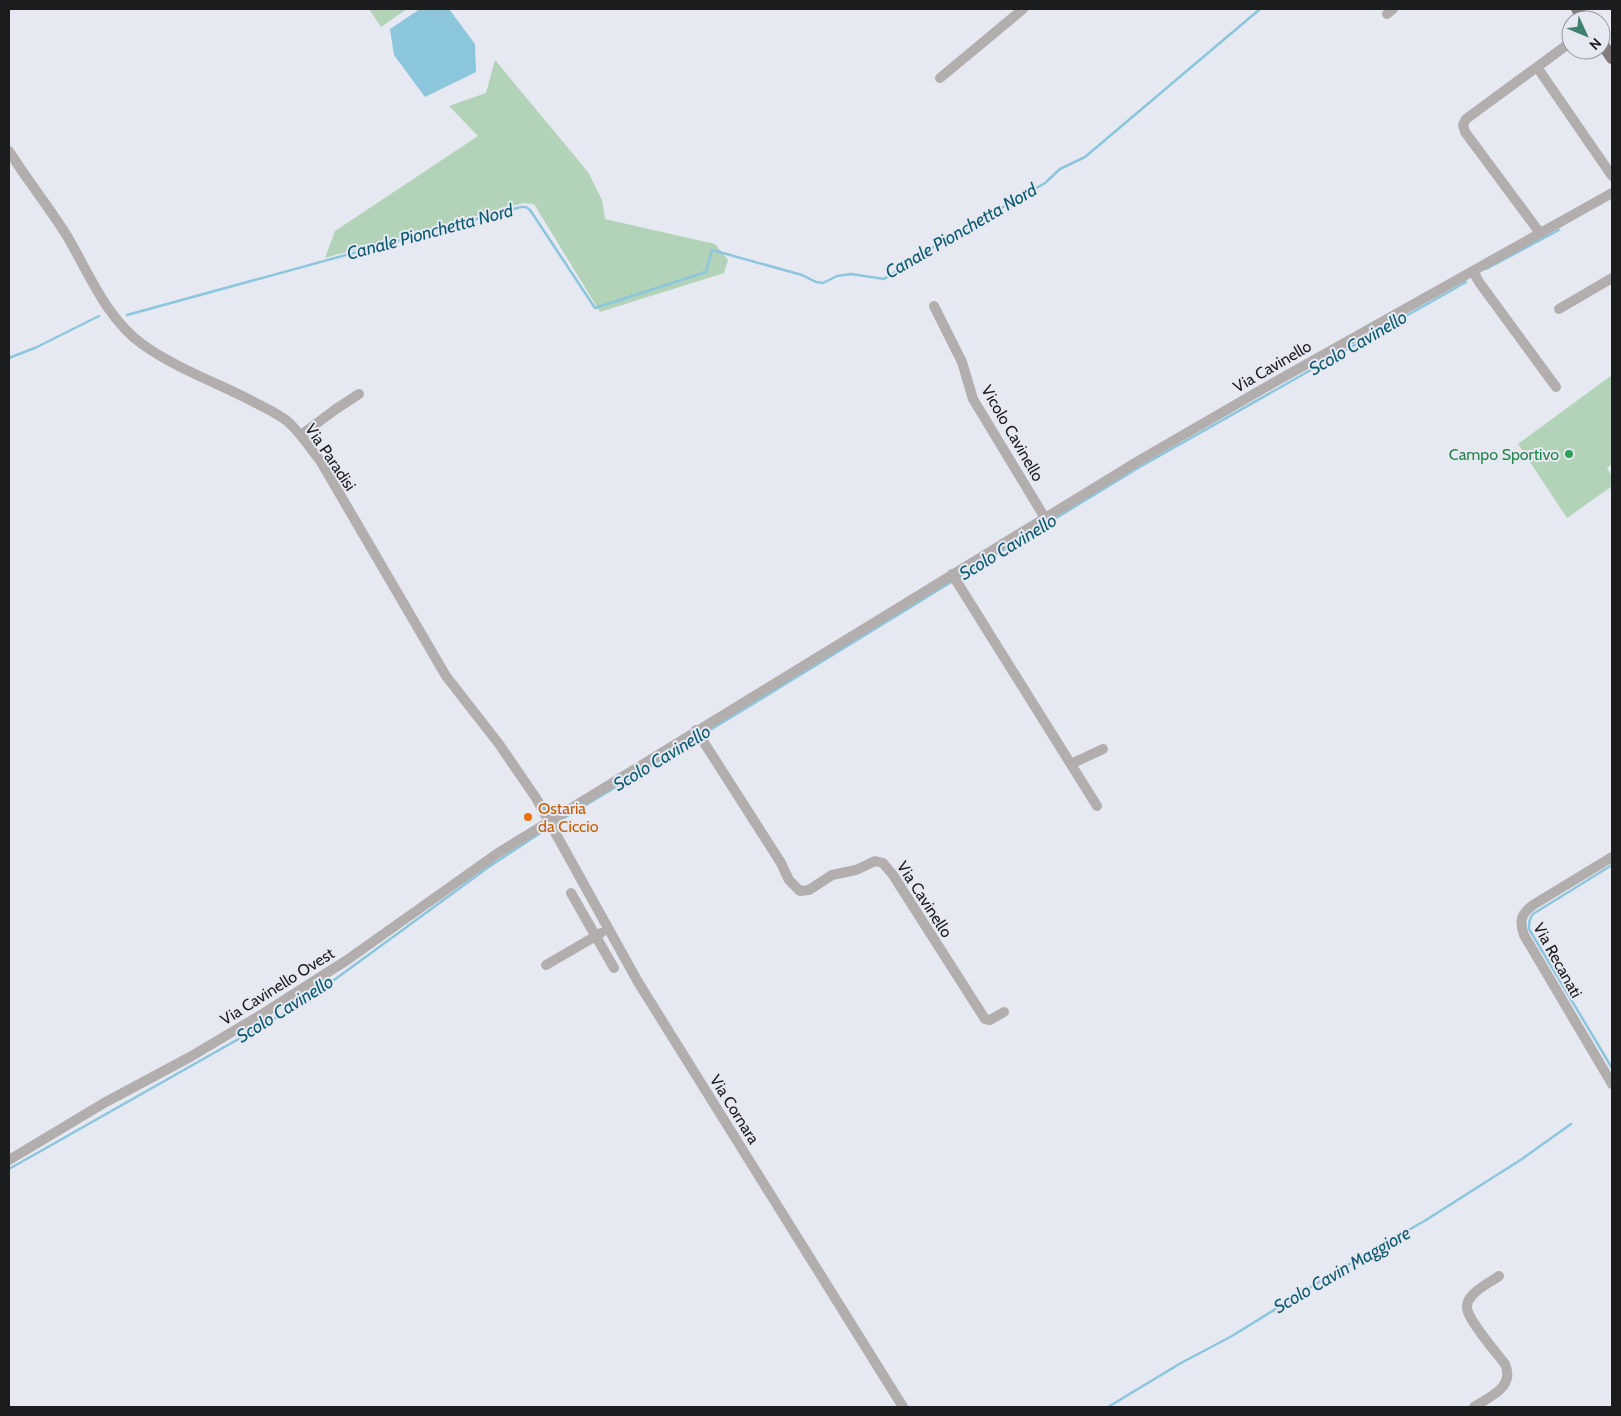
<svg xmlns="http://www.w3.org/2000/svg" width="1621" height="1416" font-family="Cabin,sans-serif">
<rect width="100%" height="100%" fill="#e6e9f1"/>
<path fill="#b2d3b8" d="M369,9H407L381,27Z
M495,60L588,172L602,200L605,219L715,244L728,260L724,273L600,312L534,204L523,203L325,258L335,231L478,136L449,106L486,93Z
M1612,375V464L1607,468L1612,476V486L1567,518L1518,444Z"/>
<path fill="#8bc6dd" d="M420,9H449L475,44L476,72L425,97L394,55L390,29Z"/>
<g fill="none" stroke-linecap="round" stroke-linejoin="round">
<path stroke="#8bc6dd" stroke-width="2.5" d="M1486,269L1559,230
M127,315L521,207H526L530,210L595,308L706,272L712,250L802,275L816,282L823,283L837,276L851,274L884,279L935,246L1045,183L1060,169L1085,157L1260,9
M9,358L37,347L99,316
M958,578L1138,468L1466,282
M702,735L953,581
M556,823L697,738
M1612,865L1533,914C1529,919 1529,923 1529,929L1612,1068
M9,1169L304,1002L490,866L548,828
M1108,1407L1181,1363L1232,1336L1337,1271L1426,1220L1522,1159L1571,1124"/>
<path stroke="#b2aeae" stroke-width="10" d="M1387,14L1393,9
M1571,42L1537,67L1612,176
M1537,67L1466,119L1463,125L1465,132L1540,233
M940,78L1023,9
M9,151C27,180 49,207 67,236C89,273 106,318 142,344C175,368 218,383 254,402C265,408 277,413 287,421C300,432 310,448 321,462L446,676L499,744L536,798L638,982L903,1407
M1473,271L1479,282L1556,387
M934,306L962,362L973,399L1045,518
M1559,309L1612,278
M301,435L336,409L359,394
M952,574L1097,806
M696,730L781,863L789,880L800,891L809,890L832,875L856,870L875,861L883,863L893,875L985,1019L990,1020L1004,1012
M1071,764L1103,749
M1612,857L1533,905C1521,914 1519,921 1524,935L1612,1084
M571,893L614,968
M546,965L601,933
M9,1160L104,1103L190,1057L264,1013L347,960L498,853L1140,460L1273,383L1612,193
M1474,1407C1491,1396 1515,1387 1505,1364C1495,1351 1473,1326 1468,1312C1466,1307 1467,1301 1471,1297C1477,1288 1491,1282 1499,1276"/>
<path stroke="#837c7c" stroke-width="12" d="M1577,9L1585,20
M1601,42L1612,58"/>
</g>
<circle fill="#2e9e5b" stroke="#e6e9f1" stroke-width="2" cx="1569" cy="454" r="5"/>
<circle fill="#e8710a" stroke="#e6e9f1" stroke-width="2" cx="528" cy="817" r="5"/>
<g text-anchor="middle" stroke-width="4" stroke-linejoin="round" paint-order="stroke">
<g font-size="16" fill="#1b1c1e" stroke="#e6e9f1">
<text transform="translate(1272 366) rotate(-30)" y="6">Via Cavinello</text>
<text transform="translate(1013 433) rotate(60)" y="6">Vicolo Cavinello</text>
<text transform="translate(331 457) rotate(56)" y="6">Via Paradisi</text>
<text transform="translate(925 899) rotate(57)" y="6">Via Cavinello</text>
<text transform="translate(1558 960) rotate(61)" y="6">Via Recanati</text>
<text transform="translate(277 986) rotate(-32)" y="6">Via Cavinello Ovest</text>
<text transform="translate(735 1109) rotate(58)" y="6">Via Cornara</text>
</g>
<g font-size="16" fill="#27864d" stroke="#e6e9f1" text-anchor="end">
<text x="1559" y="460">Campo Sportivo</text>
</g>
<g font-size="16" fill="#c56008" stroke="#e6e9f1" text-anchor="start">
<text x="538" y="814">Ostaria<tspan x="538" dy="18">da Ciccio</tspan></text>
</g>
<g font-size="18" font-style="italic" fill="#0e5c73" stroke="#e6e9f1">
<text transform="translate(961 231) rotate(-30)" y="6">Canale Pionchetta Nord</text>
<text transform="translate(430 232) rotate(-15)" y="6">Canale Pionchetta Nord</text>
<text transform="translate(1358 343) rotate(-30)" y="6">Scolo Cavinello</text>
<text transform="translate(1008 547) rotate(-31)" y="6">Scolo Cavinello</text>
<text transform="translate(662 758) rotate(-31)" y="6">Scolo Cavinello</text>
<text transform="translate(285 1009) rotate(-32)" y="6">Scolo Cavinello</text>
<text transform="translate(1342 1270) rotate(-30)" y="6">Scolo Cavin Maggiore</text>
</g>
</g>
<rect width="1621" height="1416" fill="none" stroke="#1b1c1e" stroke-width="20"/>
<g transform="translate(1586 35) rotate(134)"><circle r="24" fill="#e6e9f1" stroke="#95979d"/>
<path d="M0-4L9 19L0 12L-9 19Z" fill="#3f806f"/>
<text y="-8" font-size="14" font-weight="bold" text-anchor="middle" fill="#1b1c1e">N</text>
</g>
</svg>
